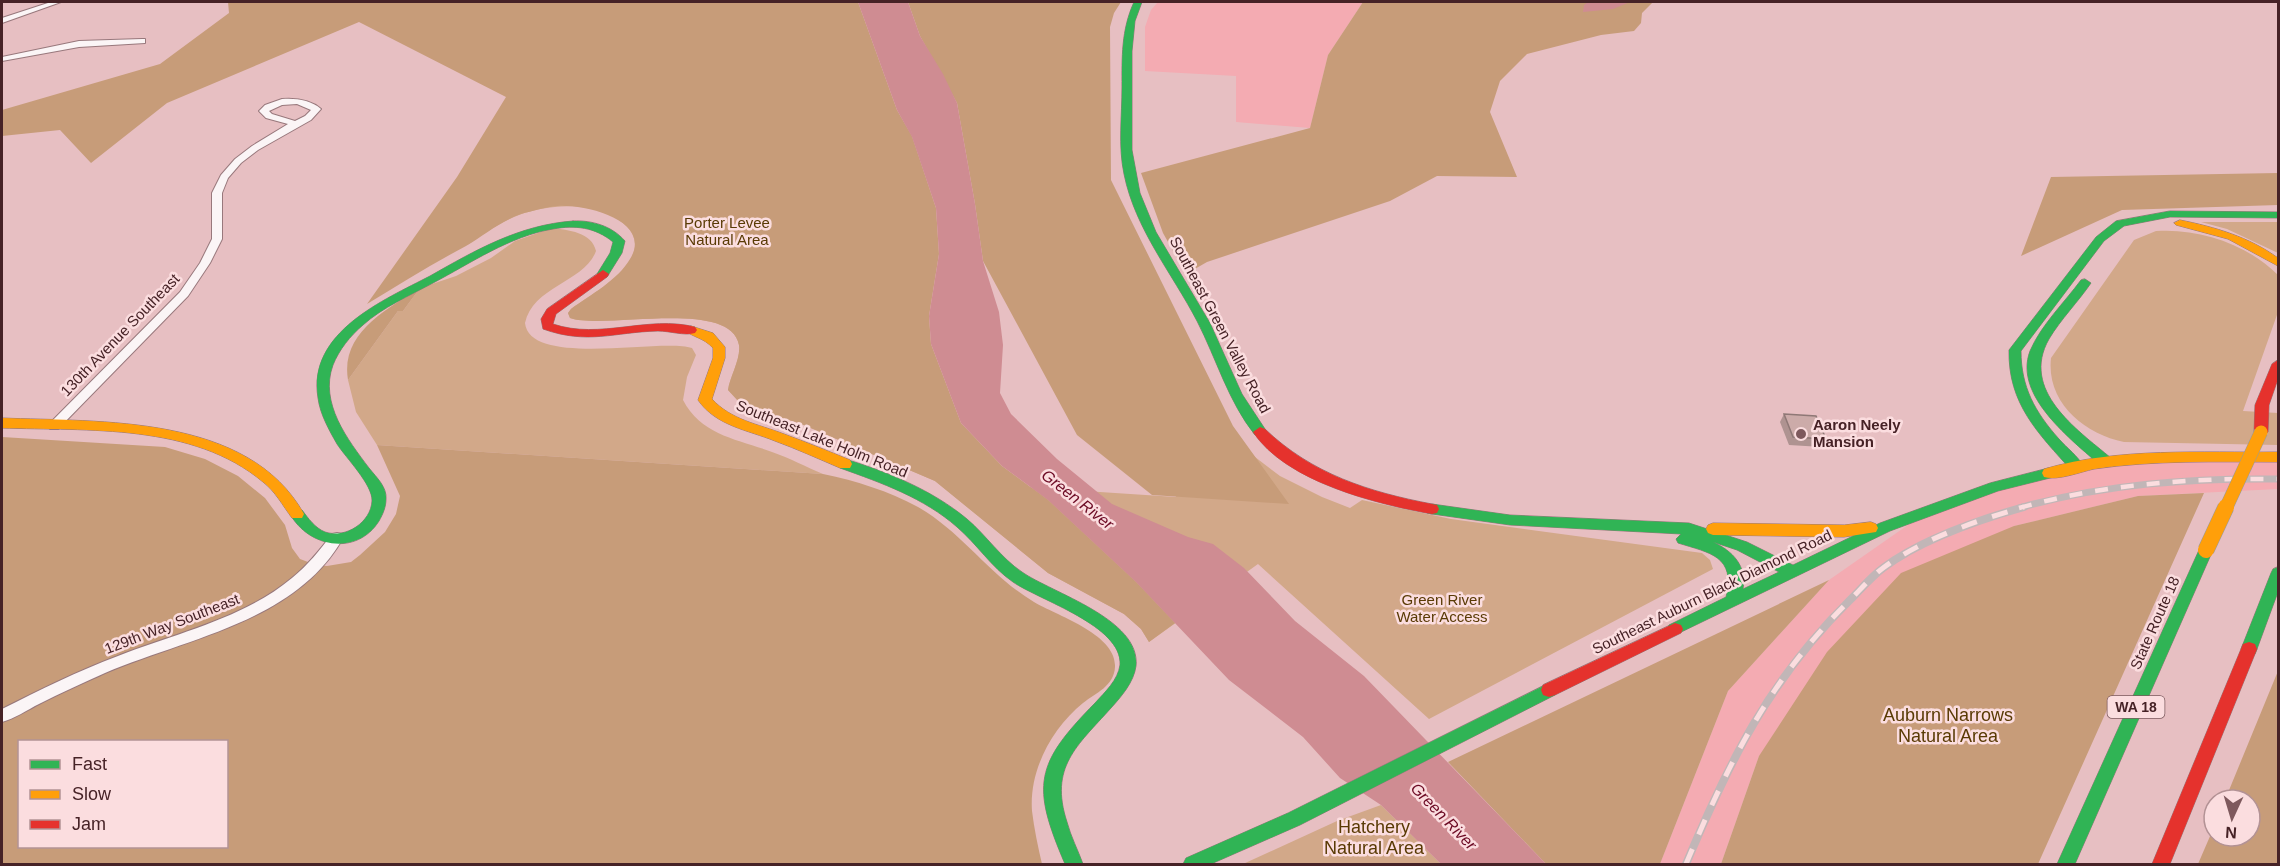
<svg xmlns="http://www.w3.org/2000/svg" width="2280" height="866" font-family="Arial,sans-serif">
<rect width="100%" height="100%" fill="#e7bfc2"/>
<path fill="#f4abb2" d="M1158,2H1363L1328,55L1310,128L1236,122V76L1145,71V27L1151,10Z
M2251,453L2278,456V489L2138,496L2014,526L1759,756L1721,864H1660L1728,691L1829,580L1928,511L2077,467Z"/>
<path fill="#d2a889" d="M580,79L1009,486L1176,497L1104,186L1224,420L1255,457L1280,476L1322,497L1350,508L1362,500L1451,519L1702,553L1710,560L1713,569L1429,719L1258,564L1149,642L1141,629L1124,614L1048,573L935,481L799,423L753,409L740,403L728,390C730,376 741,359 739,345C730,298 605,330 570,318L568,313L571,309C590,295 619,280 631,259C637,248 636,238 629,229C604,200 551,203 519,215C500,222 484,234 467,245Z
M2201,222H2278V253L2227,229Z
M552,228C568,230 592,232 596,251C585,282 533,286 525,323C530,368 660,338 692,348L696,355L687,377L683,400C702,436 738,439 772,452C790,458 806,467 823,474L377,445L356,412L348,380L398,311H403L420,288L456,276L491,258L515,241Z
M2156,231C2199,228 2247,244 2278,275V312L2243,411L2278,413V445L2124,442C2084,434 2046,402 2051,358L2134,240Z
M1381,805L1441,864H1243L1337,821Z"/>
<path fill="#c79c79" fill-rule="evenodd" d="M228,2H858L897,110L912,136L936,208L939,254L929,316L931,344L961,423L1002,466L1048,500L1136,582L1175,623L1149,642L1141,629L1124,614L1048,573L935,481L799,423L753,409L740,403L728,390C730,376 741,359 739,345C730,298 605,330 570,318L568,313L571,309C590,295 618,280 630,259C654,220 584,204 557,206C546,207 532,211 521,214C501,221 484,235 466,246C432,264 400,284 367,304L457,177L506,97L359,22L167,103L91,163L60,130L2,136V110L160,64L229,13Z
M908,2H1121L1114,13L1110,27L1111,180L1233,426L1289,504L1152,495L1077,435L983,261L975,204L957,103L920,36Z
M1363,2H1653L1642,13L1641,23L1634,31L1601,35L1527,54L1500,81L1490,112L1517,177L1437,176L1390,201L1207,262L1186,274L1163,233L1141,173L1310,128L1328,55Z
M2278,173V205L2122,210L2021,256L2051,177Z
M420,288L403,311H398L348,380C340,333 387,309 420,288Z
M2,437L165,447L205,459L238,476L265,498L285,525L292,548L300,559L316,565L327,566L351,562L360,555L385,532L396,514L400,496L377,445L823,474C857,481 888,491 918,507C962,532 990,576 1034,602C1055,615 1117,634 1115,667C1114,686 1096,693 1083,703C1052,728 1029,770 1032,811C1034,828 1038,847 1042,864H2ZM20,742H226V846H20Z
M2204,493L2038,864H1721L1759,756L1827,652L1901,573L2014,526L2138,496Z
M1829,580L1728,691L1660,864H1546L1448,762Z
M2278,671V864H2198L2214,827V836H2250V800H2225Z"/>
<path fill="#cf8c92" d="M858,2H908L920,36L943,74L957,103L975,204L983,261L999,312L1003,345L1000,393L1011,414L1057,459L1112,504L1188,537L1213,544L1244,568L1295,621L1364,676L1546,864H1441L1381,805L1340,778L1303,737L1229,680L1136,582L1048,500L1002,466L961,423L931,344L929,316L939,254L936,208L912,137L897,110Z
M1588,2H1630L1613,9L1583,12L1584,5Z"/>
<g fill="none" stroke-linecap="round" stroke-linejoin="round">
<defs>
<path id="street" d="M51,2H61L2,23V18Z
M142,39H145V43L79,47L2,61V57L79,41Z
M282,99C296,98 311,100 321,109L311,120L258,150L241,163L228,178L222,193V239L210,263L188,296L58,429H50L48,426L50,423L180,292L200,263L212,239V193L221,175L235,159L252,146L288,124L266,118L259,111L265,105ZM297,104L311,110L305,116L295,121L272,114L269,111L282,105Z
M337,533L342,534L343,538C296,622 186,638 105,673C83,683 60,693 39,704C27,710 14,719 2,722V709C40,690 78,671 118,656C176,633 243,619 292,578C308,565 320,550 332,534Z"/>
<path id="fast" d="M1134,2H1142L1135,21L1132,51V150L1140,193L1156,232L1210,323L1242,394L1267,432L1265,435H1255C1228,401 1217,360 1197,321C1172,273 1135,229 1124,174C1118,146 1122,116 1122,87C1122,58 1121,30 1134,2Z
M2170,211L2278,212V218L2170,217L2124,226L2104,241L2021,351C2021,387 2035,412 2059,439C2067,448 2078,456 2084,467L2077,472L2072,471C2038,433 2008,404 2009,350L2096,237L2116,221Z
M573,221C592,220 612,226 625,241L622,253L607,277L603,278L597,274L610,253L613,242C595,227 575,225 553,229C510,236 471,263 433,283C409,296 383,307 363,325C350,336 339,350 333,365C319,403 348,440 369,468C377,478 387,487 386,499C386,507 383,514 379,521C357,556 309,548 290,514L292,510H302C308,518 315,528 325,532C346,539 371,522 372,501C373,485 346,458 337,444C329,430 320,414 318,398C307,332 384,300 430,276C476,250 519,225 573,221Z
M2085,279L2091,283C2078,302 2061,319 2049,339C2020,390 2076,429 2111,458L2113,462L2111,466H2101C2072,440 2013,396 2030,351C2041,325 2064,303 2081,280Z
M845,459C888,472 932,490 967,519C986,535 1001,558 1022,572C1052,593 1141,619 1136,666C1134,682 1121,697 1111,708C1077,746 1049,767 1067,822C1071,837 1078,850 1083,864H1065C1031,785 1035,764 1095,703C1105,692 1118,680 1120,665C1123,626 1039,600 1013,582C991,567 977,544 957,527C924,498 882,483 840,468L838,464Z
M2049,468L2054,469L2056,473L2054,477L1998,491L1890,531L1675,635L1669,633L1667,629L1669,625L1726,597C1736,556 1710,553 1678,543L1676,539L1681,534L1510,525L1432,514L1427,513L1425,509L1427,505L1432,504L1510,515L1689,523L1747,542L1793,565L1880,523L1990,483ZM1713,542L1737,550L1779,572L1743,589C1747,566 1733,551 1713,542Z
M2206,544L2211,546L2213,550L2075,864H2057L2199,550L2201,546Z
M2278,567V592L2257,649L2255,654L2249,656L2243,654L2241,649L2271,573L2273,569Z
M1549,683L1555,685L1557,690L1555,695L1300,825L1211,864H1183L1186,858L1288,813Z"/>
<path id="slow" d="M2180,220C2215,227 2249,237 2278,258V266L2228,239L2176,225L2174,223Z
M691,326L713,333L725,347V358L712,399C731,420 758,424 784,434C806,442 828,451 850,460L852,464L850,468H840C819,459 797,449 775,441C748,430 716,426 698,400L713,358V348C703,337 693,338 685,330Z
M2,418C101,422 248,414 304,514L302,518H292C283,506 275,491 263,482C193,423 88,431 2,428Z
M2278,452V462C2217,462 2155,460 2094,469C2080,472 2058,481 2044,477L2042,473L2044,469C2119,447 2201,453 2278,452Z
M1871,522L1876,524L1878,528L1876,532L1844,537L1713,535L1708,533L1706,529L1708,525L1713,523L1844,525Z"/>
<path id="jam" d="M603,270L609,274L607,277L556,314L553,324C600,340 648,315 695,327L697,330L695,333C684,336 670,331 658,331C614,332 588,345 543,329L541,319L547,309Z
M2278,360V379L2269,405L2268,432L2261,437L2254,432L2255,405L2272,364Z
M1260,427L1265,429C1312,474 1369,492 1432,504L1437,505L1439,509L1437,513L1432,514C1377,504 1286,482 1253,432Z
M1675,623L1681,625L1683,629L1681,633L1555,695L1549,697L1543,695L1541,690L1543,685Z
M2249,642L2255,644L2257,649L2170,864H2152L2241,649L2243,644Z"/>
</defs>
<use href="#street" stroke="#98787c" stroke-width="2"/>
<use href="#fast" stroke="#98787c" stroke-width="1"/>
<use href="#slow" stroke="#98787c" stroke-width="1"/>
<use href="#jam" stroke="#98787c" stroke-width="1"/>
<use href="#street" fill="#fbf5f6" fill-rule="evenodd"/>
<use href="#fast" fill="#30b455" fill-rule="evenodd"/>
<use href="#slow" fill="#ff9f0a" fill-rule="evenodd"/>
<use href="#jam" fill="#e5322d" fill-rule="evenodd"/>
<defs>
<path id="rail-far1" d="M2019,508C2104,484 2190,478 2278,479"/>
<path id="rail" d="M1686,864C1730,760 1769,680 1850,600C1861,589 1871,577 1883,568C1922,539 1978,520 2024,507"/>
</defs>
<use href="#rail-far1" stroke="#c1b6b7" stroke-width="7"/>
<use href="#rail" stroke="#c1b6b7" stroke-width="8"/>
<use href="#rail-far1" stroke="#fbdddf" stroke-width="4.5" stroke-dasharray="13" stroke-linecap="butt"/>
<use href="#rail" stroke="#fbdddf" stroke-width="5" stroke-dasharray="16" stroke-linecap="butt"/>
<defs>
<path id="slow-bridge-far1" d="M2226,508L2261,432"/>
<path id="slow-bridge" d="M2206,550L2226,507"/>
</defs>
<use href="#slow-bridge-far1" stroke="#969b9d" stroke-width="14" stroke-linecap="butt"/>
<use href="#slow-bridge" stroke="#969b9d" stroke-width="17" stroke-linecap="butt"/>
<use href="#slow-bridge-far1" stroke="#ff9f0a" stroke-width="13"/>
<use href="#slow-bridge" stroke="#ff9f0a" stroke-width="16"/>
</g>
<path fill="#af9391" d="M1784,414L1826,439L1822,447L1789,445L1780,422Z"/>
<path fill="#ccaba9" stroke="#8f7876" stroke-width="1.5" d="M1784,414L1816,416L1826,439L1793,437Z"/>
<circle fill="#7e595d" stroke="#fbdddf" stroke-width="2" cx="1801" cy="434" r="6"/>
<g text-anchor="middle" stroke-width="5" stroke-linejoin="round" paint-order="stroke">
<rect fill="#fbdddf" stroke="#7c5a5e" stroke-width="1.5" x="2107.5" y="696" width="57" height="22" rx="4.5"/>
<g font-size="14" font-weight="bold" fill="#462226">
<text x="2136" y="712">WA 18</text>
</g>
<g font-size="15" fill="#593a04" stroke="#fbdddf">
<text x="727" y="228">Porter Levee<tspan x="727" dy="17">Natural Area</tspan></text>
<text x="1442" y="605">Green River<tspan x="1442" dy="17">Water Access</tspan></text>
</g>
<g font-size="15" fill="#462226" stroke="#fbdddf">
<text transform="translate(1220 325) rotate(62)" y="5">Southeast Green Valley Road</text>
<text transform="translate(120 335) rotate(-46)" y="5">130th Avenue Southeast</text>
<text transform="translate(822 439) rotate(22)" y="5">Southeast Lake Holm Road</text>
<text transform="translate(1712 592) rotate(-26)" y="5">Southeast Auburn Black Diamond Road</text>
<text transform="translate(2155 623) rotate(-66)" y="5">State Route 18</text>
<text transform="translate(172 624) rotate(-21)" y="5">129th Way Southeast</text>
</g>
<g font-size="15" font-weight="bold" fill="#462226" stroke="#fbdddf" text-anchor="start">
<text x="1813" y="430">Aaron Neely<tspan x="1813" dy="17">Mansion</tspan></text>
</g>
<g font-size="16" font-style="italic" fill="#6c0a24" stroke="#fbdddf">
<text transform="translate(1078 499) rotate(38)" y="6">Green River</text>
<text transform="translate(1444 816) rotate(46)" y="6">Green River</text>
</g>
<g font-size="18" fill="#593a04" stroke="#fbdddf">
<text x="1948" y="721">Auburn Narrows<tspan x="1948" dy="21">Natural Area</tspan></text>
<text x="1374" y="833">Hatchery<tspan x="1374" dy="21">Natural Area</tspan></text>
</g>
</g>
<rect width="2280" height="866" fill="none" stroke="#462226" stroke-width="6"/>
<rect x="18" y="740" width="210" height="108" fill="#fbdddf" stroke="#b39295" stroke-width="1.5"/>
<rect x="30" y="760" width="30" height="9" fill="#30b455" stroke="#b39295" stroke-width="1.5"/>
<text x="72" y="770" font-size="18" fill="#462226">Fast</text>
<rect x="30" y="790" width="30" height="9" fill="#ff9f0a" stroke="#b39295" stroke-width="1.5"/>
<text x="72" y="800" font-size="18" fill="#462226">Slow</text>
<rect x="30" y="820" width="30" height="9" fill="#e5322d" stroke="#b39295" stroke-width="1.5"/>
<text x="72" y="830" font-size="18" fill="#462226">Jam</text>
<g transform="translate(2232 818) rotate(184)"><circle r="28" fill="#fbdddf" stroke="#b39295" stroke-width="1.5"/>
<path d="M0-4.5L10 22L0 15L-10 22Z" fill="#7e595d"/>
<text y="-9" font-size="16" font-weight="bold" text-anchor="middle" fill="#462226">N</text>
</g>
</svg>
